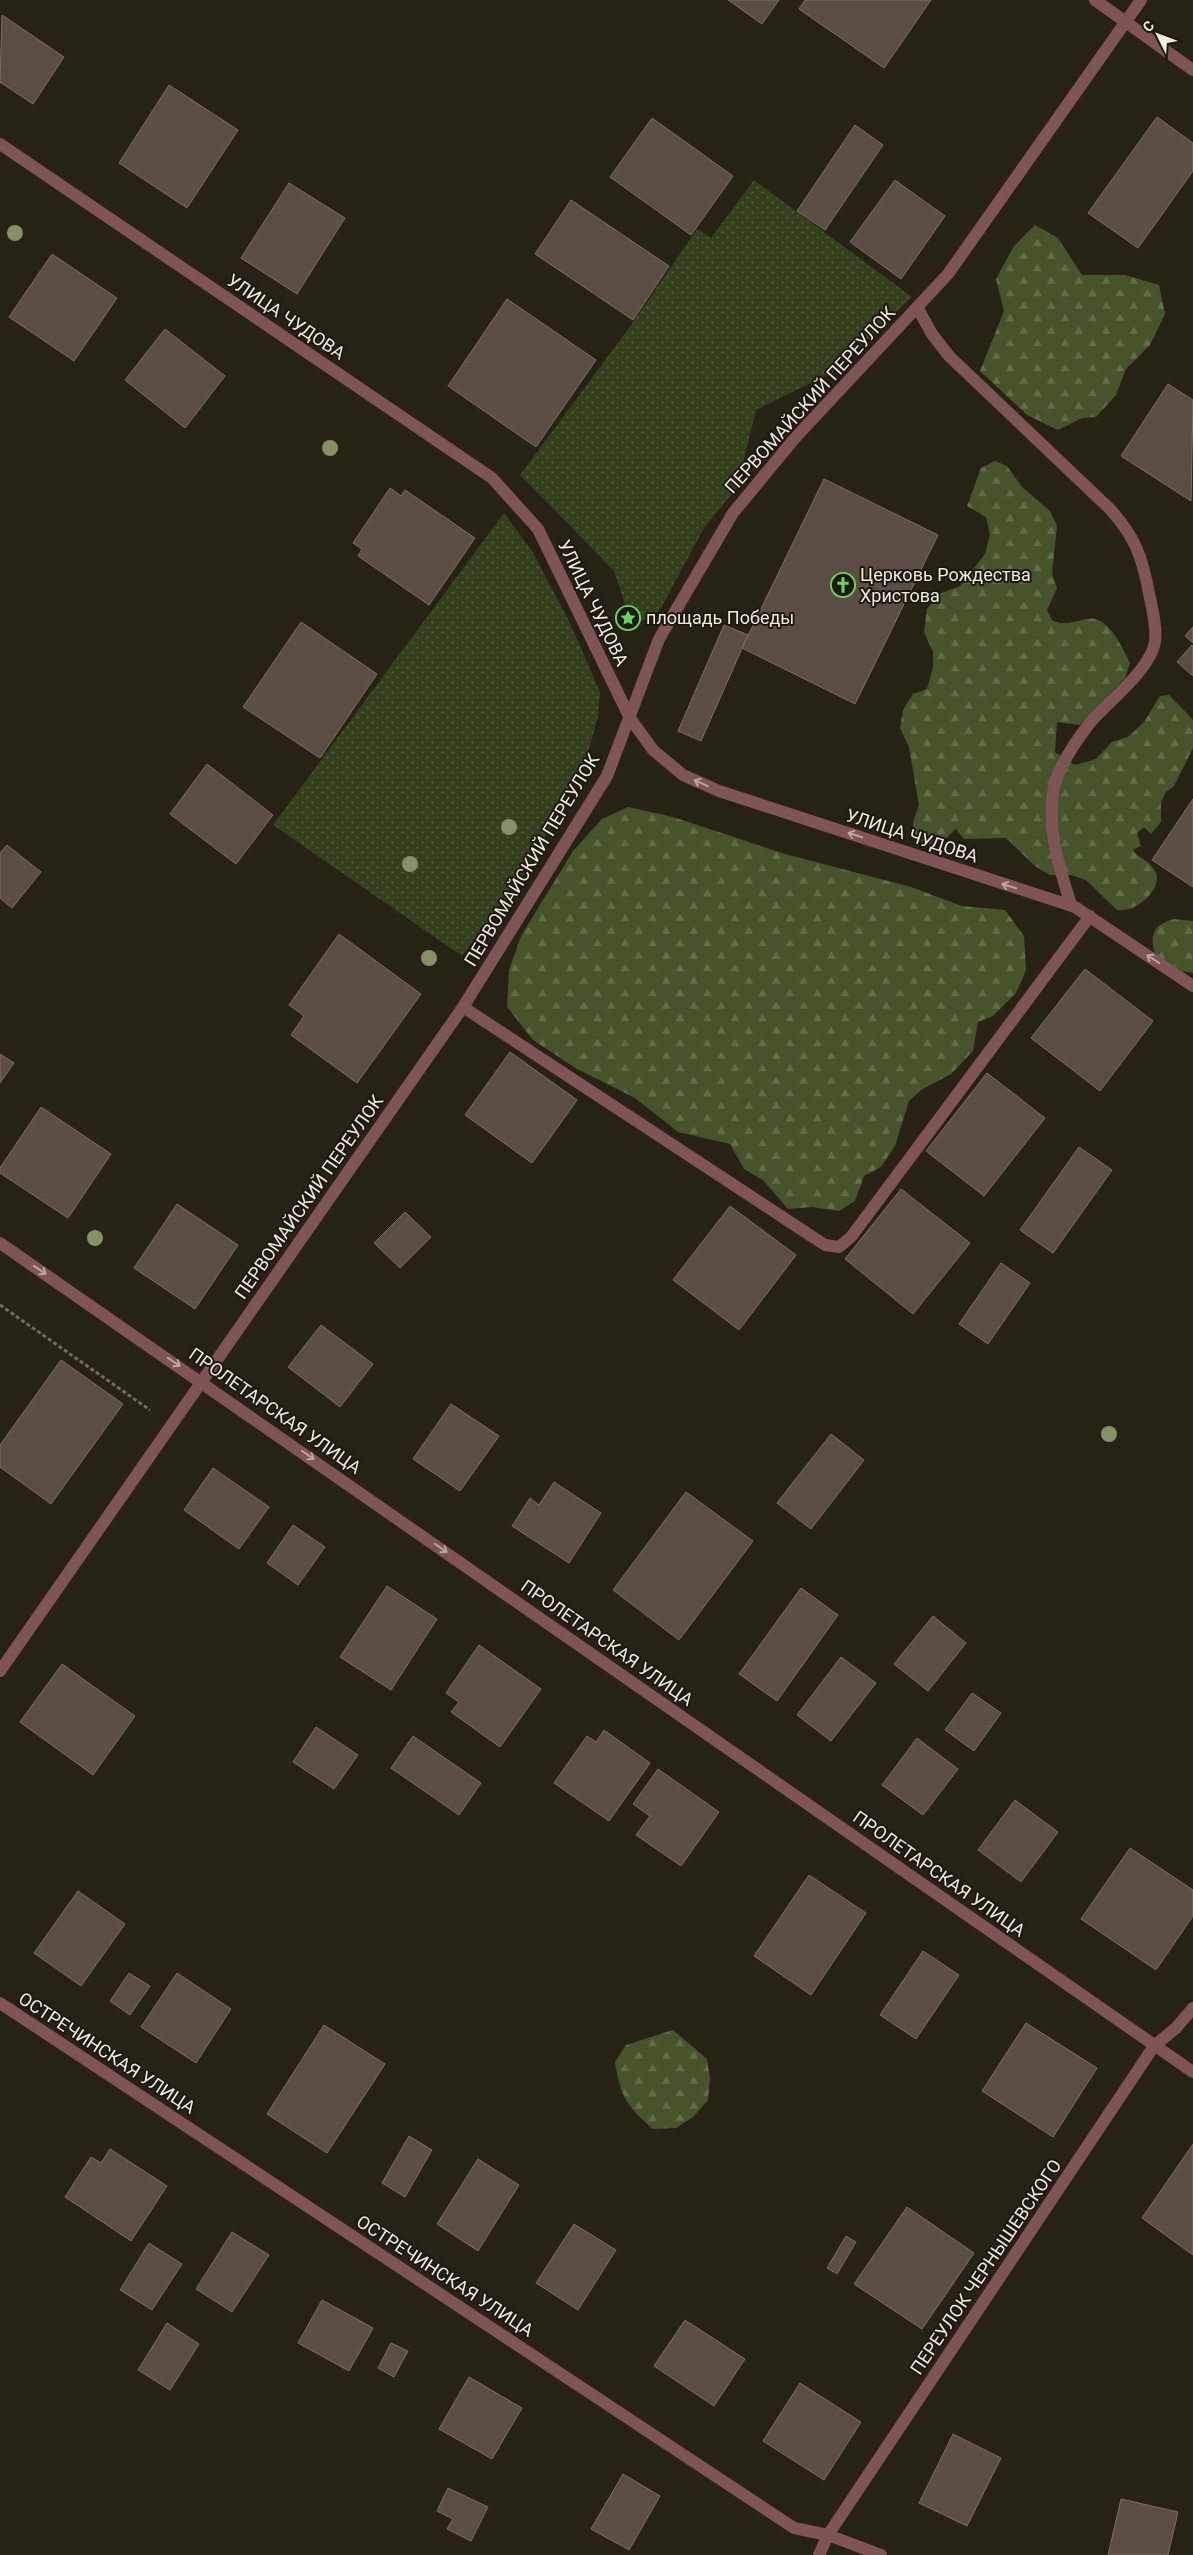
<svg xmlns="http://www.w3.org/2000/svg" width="1193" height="2555" font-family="Roboto,sans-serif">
<defs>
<pattern id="grass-dots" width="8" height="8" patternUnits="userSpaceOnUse" patternTransform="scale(1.25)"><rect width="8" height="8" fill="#32401b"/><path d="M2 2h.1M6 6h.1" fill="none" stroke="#505c3c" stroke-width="1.8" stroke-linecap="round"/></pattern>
<pattern id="forest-firs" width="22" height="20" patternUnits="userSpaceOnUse" patternTransform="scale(1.25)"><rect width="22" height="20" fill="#45542b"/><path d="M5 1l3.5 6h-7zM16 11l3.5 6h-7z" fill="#606d49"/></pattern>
</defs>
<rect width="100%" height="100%" fill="#282215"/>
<path fill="url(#grass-dots)" d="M754,180L912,297L835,371L756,410L737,488L704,528L660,610L650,618L640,621L632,615L626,607L614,571L520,475L634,321L697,229L711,238Z
M504,513L532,551L569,621L600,692L598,717L588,752L554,822L521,878L462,956L273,825Z"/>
<path fill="url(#forest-firs)" d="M1035,225L1058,238L1082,275H1125L1159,285L1165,314L1150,345L1126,369L1116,395L1096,417L1082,418L1058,430L1027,415L980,371L1004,311L996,279L1014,246Z
M995,461L1007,466L1022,487L1050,511L1057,526L1052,574L1057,588L1047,610L1052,620C1064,626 1073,622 1086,619C1108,614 1122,647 1130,663L1125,678L1080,725L1057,722L1055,752L1075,765L1096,759L1112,742L1128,737L1144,722L1160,696L1169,695L1193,720V748L1174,786L1166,792L1161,802V822L1151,834L1144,827L1137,833L1141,846L1133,850C1138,858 1148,860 1153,868C1166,883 1144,905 1129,909C1126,910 1121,910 1117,910L1086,880L1071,875H1050L1035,866L1006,838L964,839L956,829L945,839L926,845L913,835V822L919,805L909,747L900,728L903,710L913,694L927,689L933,667V652L924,632L927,609L939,594L960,586L985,554L990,534L986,517L967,506L981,468Z
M628,807L673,817L785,854L911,887L962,906L1005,910L1024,936L1026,970L1016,993L993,1016L978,1022L973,1051L951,1074L921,1090L909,1101L895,1146L881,1167L864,1176L855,1201L839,1211L812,1207L788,1209L763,1180L744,1169L730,1144L678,1132L635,1098L577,1069L533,1040L507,1007L509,970L521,936L573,851L602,819Z
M1174,919L1193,921V973L1182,971L1155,954C1149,935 1154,924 1174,919Z
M673,2030L707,2059L710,2078L708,2100L693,2117L676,2128L653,2129C626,2105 621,2098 615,2062L626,2045Z"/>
<path fill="#5c4d44" stroke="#7d6e64" d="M728,0H779L762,24Z
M805,0H931L884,68L799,9Z
M2,15L64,57L33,104L0,82Z
M169,85L238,130L187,208L119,163Z
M1157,117L1193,143V171L1138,248L1088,213Z
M652,118L733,176L691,235L610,177Z
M855,125L883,145L825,230L797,211Z
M895,180L945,216L901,279L850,242Z
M289,183L345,218L297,294L241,258Z
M571,200L669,266L633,320L535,254Z
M52,254L117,298L74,361L9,317Z
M507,299L596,360L536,447L448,386Z
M165,329L225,376L185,428L125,380Z
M1168,384L1193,400L1191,501L1121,456Z
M824,479L938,535L855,704L742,648Z
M390,488L401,496L405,490L475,538L429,605L358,556L362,549L353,543Z
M301,622L377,674L320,758L243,707Z
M724,625L748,635L701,741L678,731Z
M1193,627V643L1185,636Z
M1192,645L1193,647V676L1177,662Z
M207,764L273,815L236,864L170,814Z
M1193,799V887L1152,860Z
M7,845L41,872L12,908L0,898V853Z
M339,934L421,994L357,1083L291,1035L304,1016L289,1005Z
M1085,969L1153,1021L1100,1091L1031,1038Z
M510,1052L577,1100L532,1163L465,1115Z
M0,1054L14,1063L0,1083Z
M987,1073L1045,1118L984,1196L926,1151Z
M41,1107L111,1154L68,1218L0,1173V1168Z
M1079,1147L1112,1170L1053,1253L1020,1230Z
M901,1189L970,1243L913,1314L845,1259Z
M177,1204L238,1245L195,1309L134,1268Z
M730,1206L796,1255L739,1330L673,1280Z
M405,1212L431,1237L400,1268L374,1243Z
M1001,1263L1030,1283L988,1344L959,1324Z
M321,1325L373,1364L340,1407L288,1367Z
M61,1360L123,1404L51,1504L0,1467V1445Z
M451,1404L499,1436L460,1491L413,1459Z
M831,1434L864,1460L811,1529L777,1503Z
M213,1468L269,1507L239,1549L184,1510Z
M554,1482L601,1513L569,1563L512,1526L530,1498L539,1505Z
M686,1492L753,1541L679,1640L613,1590Z
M293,1525L325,1547L298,1585L267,1563Z
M387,1586L437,1619L391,1690L340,1657Z
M801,1588L838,1615L777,1701L739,1674Z
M933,1616L966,1643L928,1691L894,1664Z
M479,1645L541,1689L500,1747L451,1712L459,1702L446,1693Z
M841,1657L876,1683L831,1741L797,1715Z
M62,1664L135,1716L93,1775L20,1722Z
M972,1693L1001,1713L974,1751L945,1730Z
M316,1727L358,1755L334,1789L293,1762Z
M604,1730L650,1763L609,1821L554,1783L587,1736L596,1742Z
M413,1736L481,1783L459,1815L391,1768Z
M917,1738L958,1769L923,1815L882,1785Z
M658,1769L719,1812L681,1866L636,1835L650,1816L633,1804Z
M1015,1800L1058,1832L1021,1882L978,1850Z
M1130,1848L1193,1890V1916L1156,1970L1081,1919Z
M809,1875L866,1913L811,1995L754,1956Z
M78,1891L125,1924L81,1986L34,1953Z
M923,1951L959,1975L916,2039L880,2015Z
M129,1973L150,1986L130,2015L110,2001Z
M177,1973L231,2009L196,2063L141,2027Z
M1026,2023L1097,2068L1053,2137L982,2091Z
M324,2025L385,2064L327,2153L267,2114Z
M409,2136L432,2150L405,2197L382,2183Z
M1193,2144V2255L1142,2218Z
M110,2149L167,2186L131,2241L65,2197L91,2157L101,2163Z
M478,2159L519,2185L478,2251L437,2224Z
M907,2207L974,2253L922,2329L854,2284Z
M574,2224L616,2250L578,2310L536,2283Z
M232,2232L269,2255L232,2312L196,2289Z
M846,2236L856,2242L837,2274L827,2268Z
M149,2243L182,2264L152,2310L120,2290Z
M322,2300L373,2328L349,2371L298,2343Z
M685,2320L745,2359L714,2406L654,2366Z
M167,2323L199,2344L170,2390L138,2370Z
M391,2343L408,2351L394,2377L378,2368Z
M469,2377L522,2408L492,2459L439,2429Z
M800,2383L861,2422L824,2480L763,2441Z
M953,2434L1001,2458L967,2526L919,2503Z
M623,2474L660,2496L629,2550L591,2529Z
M448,2488L488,2507L471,2541L447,2529L453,2519L437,2511Z
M1121,2499L1178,2512L1168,2555H1108Z"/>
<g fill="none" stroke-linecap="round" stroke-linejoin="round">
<path stroke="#716b60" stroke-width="3" stroke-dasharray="4 2.5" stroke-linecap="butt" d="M0,1305L150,1410"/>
<path stroke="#7f5454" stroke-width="12" d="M1095,0L1193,70
M0,144L492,478L538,529L630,718L653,750L683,775L719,791L1075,907L1193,986
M917,307L932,334L949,356L1110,509C1135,537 1142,556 1149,593C1152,608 1157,627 1155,642C1150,671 1107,702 1089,724C1076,741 1059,766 1054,787C1046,829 1059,866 1071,905
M463,1007L825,1245L839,1247L851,1237L1090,916
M0,1243L1193,2072
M0,1671L463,1007L607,776L659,639L733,513L795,438L948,274L1141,0
M0,2003L794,2528L828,2535L881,2555
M819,2555L828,2535L1154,2046L1176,2028L1193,2008"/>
</g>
<g fill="#849164">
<circle cx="15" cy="233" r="8"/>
<circle cx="330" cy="448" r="8"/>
<circle cx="509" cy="827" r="8"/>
<circle cx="410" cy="864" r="8"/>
<circle cx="429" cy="958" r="8"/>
<circle cx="95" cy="1238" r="8"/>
<circle cx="1109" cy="1434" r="8"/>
</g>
<defs><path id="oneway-shaft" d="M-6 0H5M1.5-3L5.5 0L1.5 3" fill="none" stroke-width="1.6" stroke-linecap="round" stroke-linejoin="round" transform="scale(1.25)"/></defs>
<g stroke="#bda6a2">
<use href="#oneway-shaft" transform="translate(701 783) rotate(-156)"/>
<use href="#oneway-shaft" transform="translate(855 835) rotate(-162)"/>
<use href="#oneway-shaft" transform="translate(1009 886) rotate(-163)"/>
<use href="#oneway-shaft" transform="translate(1153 959) rotate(-146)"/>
<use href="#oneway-shaft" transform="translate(40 1270) rotate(34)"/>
<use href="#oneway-shaft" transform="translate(174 1362) rotate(34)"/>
<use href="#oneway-shaft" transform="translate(308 1455) rotate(35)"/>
<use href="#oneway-shaft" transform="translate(441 1548) rotate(35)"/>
</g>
<defs>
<symbol id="church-ring" viewBox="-11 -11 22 22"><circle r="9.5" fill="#1f180c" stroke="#6bd363" stroke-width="1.5"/><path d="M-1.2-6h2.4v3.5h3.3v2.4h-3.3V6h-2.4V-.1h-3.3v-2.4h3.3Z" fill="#6bd363"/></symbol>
<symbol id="sight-ring" viewBox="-11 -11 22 22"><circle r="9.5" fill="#1f180c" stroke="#6bd363" stroke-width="1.5"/><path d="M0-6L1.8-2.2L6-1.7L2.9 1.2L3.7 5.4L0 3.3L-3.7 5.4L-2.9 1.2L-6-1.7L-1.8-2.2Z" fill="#6bd363"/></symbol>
</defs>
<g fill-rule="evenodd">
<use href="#church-ring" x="829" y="571" width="28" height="28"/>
<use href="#sight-ring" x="614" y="604" width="28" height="28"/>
</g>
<g text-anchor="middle" stroke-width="4" stroke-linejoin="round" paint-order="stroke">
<g font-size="18" fill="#efeae2" stroke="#1f180c">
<text transform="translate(286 317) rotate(34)" y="6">УЛИЦА ЧУДОВА</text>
<text transform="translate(810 400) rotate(-48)" y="6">ПЕРВОМАЙСКИЙ ПЕРЕУЛОК</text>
<text transform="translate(593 603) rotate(64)" y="6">УЛИЦА ЧУДОВА</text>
<text transform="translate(912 836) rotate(18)" y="6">УЛИЦА ЧУДОВА</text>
<text transform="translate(532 860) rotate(-59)" y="6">ПЕРВОМАЙСКИЙ ПЕРЕУЛОК</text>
<text transform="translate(309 1197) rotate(-55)" y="6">ПЕРВОМАЙСКИЙ ПЕРЕУЛОК</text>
<text transform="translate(275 1411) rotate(35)" y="6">ПРОЛЕТАРСКАЯ УЛИЦА</text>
<text transform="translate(607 1643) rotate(35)" y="6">ПРОЛЕТАРСКАЯ УЛИЦА</text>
<text transform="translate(939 1874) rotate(35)" y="6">ПРОЛЕТАРСКАЯ УЛИЦА</text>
<text transform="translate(107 2053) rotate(33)" y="6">ОСТРЕЧИНСКАЯ УЛИЦА</text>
<text transform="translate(986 2267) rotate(-56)" y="6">ПЕРЕУЛОК ЧЕРНЫШЕВСКОГО</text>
<text transform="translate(445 2276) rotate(33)" y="6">ОСТРЕЧИНСКАЯ УЛИЦА</text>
</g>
<g font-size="18" fill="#efeae2" stroke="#1f180c" text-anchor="start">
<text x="860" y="581">Церковь Рождества<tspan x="860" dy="21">Христова</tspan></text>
<text x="646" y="624">площадь Победы</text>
</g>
</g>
<g transform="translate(1158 35) rotate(312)" stroke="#1f180c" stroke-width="4" paint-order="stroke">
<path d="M0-4L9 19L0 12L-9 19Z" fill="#efeae2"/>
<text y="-8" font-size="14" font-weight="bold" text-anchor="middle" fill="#efeae2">С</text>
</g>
</svg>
